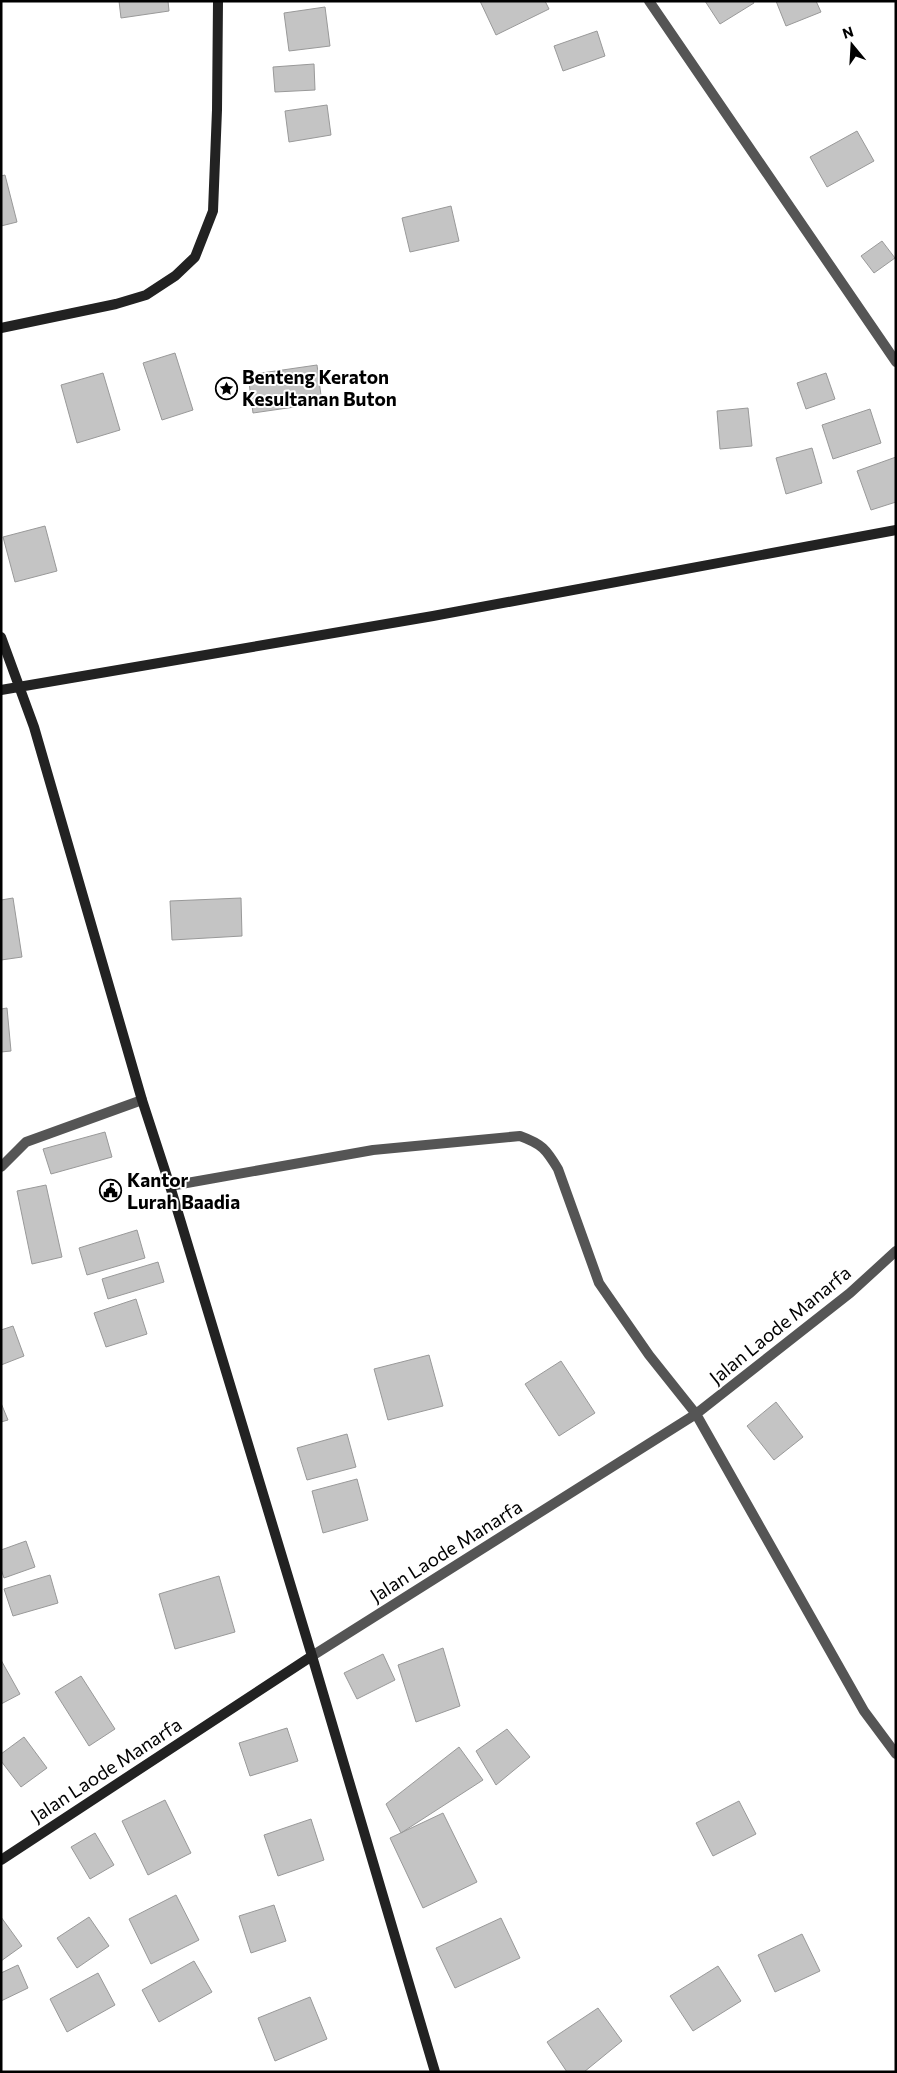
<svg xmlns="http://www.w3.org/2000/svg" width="897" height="2073" font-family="Commissioner,sans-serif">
<rect width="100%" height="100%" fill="#fff"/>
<path fill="#c4c4c4" stroke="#999" d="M119,1H168L169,11L121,18Z
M480,1H545L549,9L496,35Z
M705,1H753L754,3L720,24Z
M776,1H816L821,12L786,26Z
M325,7L330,46L289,51L284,13Z
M597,31L605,56L563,71L554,46Z
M314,64L315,90L275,92L273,67Z
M327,105L331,135L289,142L285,111Z
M857,131L874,161L827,187L810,157Z
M5,175L17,222L1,226V176Z
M451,206L459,241L410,252L402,218Z
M882,241L895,258L874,273L861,256Z
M175,353L193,410L162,420L143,363Z
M317,365L322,403L253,413L248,375Z
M103,373L120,430L77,443L61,385Z
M826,373L835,399L806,409L797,383Z
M748,408L752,446L720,449L717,411Z
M870,409L881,443L833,459L822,425Z
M812,448L822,483L786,494L776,458Z
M896,457V502L871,510L857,471Z
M45,526L57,571L15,582L3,537Z
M13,898L22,957L1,960V900Z
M241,898L242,936L172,940L170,901Z
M7,1008L11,1051L1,1052V1009Z
M105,1132L112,1157L51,1174L43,1149Z
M46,1185L62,1257L32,1264L17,1191Z
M137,1230L145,1258L87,1275L79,1248Z
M158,1262L164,1282L108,1299L102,1279Z
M136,1299L147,1334L106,1347L94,1313Z
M13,1326L24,1356L1,1365V1330Z
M429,1355L443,1406L388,1420L374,1369Z
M561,1361L595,1413L559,1436L525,1384Z
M776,1402L803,1437L774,1460L747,1426Z
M1,1403L8,1420L1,1422Z
M347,1434L356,1467L307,1480L297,1448Z
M357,1479L368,1520L323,1533L312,1491Z
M26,1541L35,1567L4,1578L1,1569V1550Z
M50,1575L58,1603L13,1616L4,1589Z
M219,1576L235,1632L175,1649L159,1594Z
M443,1648L460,1706L416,1722L398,1665Z
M383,1654L395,1680L357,1699L344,1673Z
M1,1660L20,1694L1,1704Z
M81,1676L115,1729L89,1746L55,1692Z
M287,1728L298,1761L250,1776L239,1743Z
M507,1729L530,1757L496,1785L476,1751Z
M24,1737L47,1768L21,1787L1,1761V1754Z
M459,1747L483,1780L401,1833L386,1804Z
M165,1800L191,1853L148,1875L122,1821Z
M739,1801L756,1834L713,1856L696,1823Z
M443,1813L477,1882L423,1908L390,1838Z
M311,1819L324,1860L278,1876L264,1835Z
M95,1833L114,1865L90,1879L71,1847Z
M176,1895L199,1940L151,1964L129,1919Z
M274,1905L286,1941L251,1953L239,1916Z
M1,1917L22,1946L1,1961Z
M89,1917L109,1946L77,1968L57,1938Z
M501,1918L520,1958L455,1988L436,1948Z
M802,1934L820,1971L775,1992L758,1955Z
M194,1961L212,1992L159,2022L142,1990Z
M18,1965L28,1988L1,2001V1973Z
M718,1966L741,2001L693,2031L670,1996Z
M98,1973L115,2005L67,2032L50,1999Z
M310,1997L327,2039L275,2061L258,2018Z
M598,2008L622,2041L584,2072H567L547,2042Z"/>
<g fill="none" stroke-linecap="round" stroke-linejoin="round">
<path stroke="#555" stroke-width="10" d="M649,1L896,362
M1,1167L26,1142L142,1100
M170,1186L373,1150L520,1136C542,1144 546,1149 558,1169L599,1283L649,1355L696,1414L864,1711L896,1754
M312,1656L696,1414L850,1293L896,1251"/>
<path stroke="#222" stroke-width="10" d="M1,328L116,304L146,295L175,276L195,257L213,211L217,110L218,1
M1,637L34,727L142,1100L170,1186L312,1656L435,2072
M1,690L433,616L896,530
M1,1860L312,1656"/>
</g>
<defs>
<symbol id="sight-ring" viewBox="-11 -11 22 22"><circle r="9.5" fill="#fff" stroke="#000" stroke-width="1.5"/><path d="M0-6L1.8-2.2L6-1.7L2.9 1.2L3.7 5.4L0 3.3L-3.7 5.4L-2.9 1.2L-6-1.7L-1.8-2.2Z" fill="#000"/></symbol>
<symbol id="civic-ring" viewBox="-11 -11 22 22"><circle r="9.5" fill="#fff" stroke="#000" stroke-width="1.5"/><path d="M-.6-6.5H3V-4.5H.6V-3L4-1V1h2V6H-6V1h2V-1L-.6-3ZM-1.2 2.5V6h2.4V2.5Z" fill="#000"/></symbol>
</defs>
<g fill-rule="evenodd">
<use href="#sight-ring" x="214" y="376" width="25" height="25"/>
<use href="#civic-ring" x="98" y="1178" width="25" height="25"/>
</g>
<g text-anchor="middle" stroke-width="4" stroke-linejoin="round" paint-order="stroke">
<g font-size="19" font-weight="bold" fill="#000" stroke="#fff" text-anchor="start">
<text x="242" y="384">Benteng Keraton<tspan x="242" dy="22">Kesultanan Buton</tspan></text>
<text x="127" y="1187">Kantor<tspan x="127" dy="22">Lurah Baadia</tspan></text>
</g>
<g font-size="19" fill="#000" stroke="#fff">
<text transform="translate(780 1325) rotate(-39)" y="7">Jalan Laode Manarfa</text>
<text transform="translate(446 1551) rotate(-32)" y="7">Jalan Laode Manarfa</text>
<text transform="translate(106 1770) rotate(-33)" y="7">Jalan Laode Manarfa</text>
</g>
</g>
<rect width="897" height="2073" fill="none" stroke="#000000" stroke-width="5"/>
<g transform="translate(852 45) rotate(342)" stroke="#ffffff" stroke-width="4" paint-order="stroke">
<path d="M0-4L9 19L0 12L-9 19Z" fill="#000000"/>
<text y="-8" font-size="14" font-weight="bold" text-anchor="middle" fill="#000000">N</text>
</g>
</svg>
